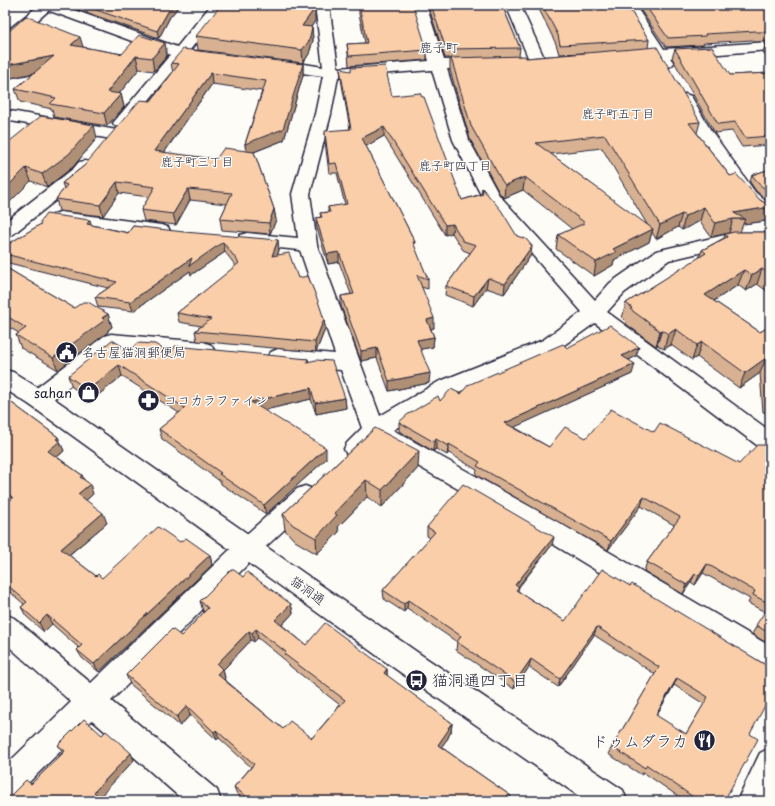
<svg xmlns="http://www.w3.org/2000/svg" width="775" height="806" font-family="'Playpen Sans','Klee One',sans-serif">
<rect width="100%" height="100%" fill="#fdfcf7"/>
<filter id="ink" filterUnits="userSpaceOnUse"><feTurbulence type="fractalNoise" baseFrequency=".025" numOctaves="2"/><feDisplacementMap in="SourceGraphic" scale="8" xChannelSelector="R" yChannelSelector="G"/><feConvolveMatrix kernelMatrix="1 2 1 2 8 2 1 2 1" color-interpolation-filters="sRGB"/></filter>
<g filter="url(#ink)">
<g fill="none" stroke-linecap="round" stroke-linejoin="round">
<defs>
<path id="minor" d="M40,5H60L177,47L211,5H225L190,50L201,52L204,55L201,58L196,60L184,58L127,126L121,128L115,126L113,123L170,55L42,8Z
M315,5H329L338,68L429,61L412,5H426L444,60L481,59L486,61L489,64L486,67L481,69H447L469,140L499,195L595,300L610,283L656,251L729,234H770V246H729L669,260L624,293L607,312L770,431V452L762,449L595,323L557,350L454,394L393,430L556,521L770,646V674L760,670L538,535L376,442C367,452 361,460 347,455L344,449L347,443L362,428L341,370L278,365L271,362L267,357L271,352L278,349L335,354L300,250L247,245L240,243L238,239L240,235L247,233L298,238L292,194L315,114L323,76L274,69L269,67L266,64L269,61L274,59L323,67ZM432,70L453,140L482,197L582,312L543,340L438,382L380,416L317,245L310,194L331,114L338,77Z
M506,5H520L546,62L543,65L538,67L533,65L530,62Z
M621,5H635L664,49L770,42V50L670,58L674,63L671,66L666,68L661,66L656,59L631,61L626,59L623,56L626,53L650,50Z
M685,94L691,96L710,129L755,192L770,205V221C743,214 691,125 677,99L679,96Z
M5,110L111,129L117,130L119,134L117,138L111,139L5,120Z
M85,161L91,162L94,166L86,176L12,235L5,237V222L74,168L79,162Z
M60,212L161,225L168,227L170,231L168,235L161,237L54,222L51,218L54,214Z
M111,334L204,342L211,345L214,350L211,355L204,358L115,349L46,405L38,407L30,405L27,399L30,393L104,336Z
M305,486L313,489L317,496L313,503L258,554L111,701L217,790L221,801H184L92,720L15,796L5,801V766L71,702L5,643V614L14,618L91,683L240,540L297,489Z
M770,748V795L767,801H737L760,753Z"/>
<path id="tertiary" d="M39,5H55L10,44L5,45V33Z
M5,370L13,372L46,393L417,652L623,790L627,801H586L397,670L30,405L5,389Z"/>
</defs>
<use href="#minor" stroke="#22223b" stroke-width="3"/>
<use href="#tertiary" stroke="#22223b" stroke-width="3"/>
<use href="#minor" fill="#fdfcf7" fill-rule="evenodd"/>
<use href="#tertiary" fill="#fdfcf7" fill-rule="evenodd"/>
</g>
<path fill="#d7b191" stroke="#22223b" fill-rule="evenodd" d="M70,5H180L170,17L159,38L71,7Z
M359,5L427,50V60L349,66L348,54L347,44L365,43L359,14Z
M428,5H502L520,48L519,56L526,58L585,53L559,54L556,44L537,5H627L649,40L648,48L700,122L697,133L730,176L760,200L770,206V211L766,221L743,224L740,232H770V293L757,284L746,291L738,285L714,301L760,332L770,326V413L763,412L760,373L739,388L697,357L692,360L671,345L664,349L657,345L656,346L626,324V322L622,318L626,303L699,258L702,250L724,238L725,234L733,233H729L711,237L700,221L682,230L678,227L656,239L652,232L649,242L614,260L613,265L594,276L556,249L558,235L572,229L523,190L504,198L500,194L470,139L450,70V58H445ZM602,148L648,226L551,154Z
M637,5H770V41L755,42L753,40L704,43L703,45L666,47Z
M315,21L311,27H312L313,40L309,54L303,63L198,50L196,36Z
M5,33L122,54L167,56L154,71L139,69L119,94H121L124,107L107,126L54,117L52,109L20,102L15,89L33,74L11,78L9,73L5,72Z
M770,42V62L763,52L766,43Z
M675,49L730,75L770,73V145L742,147L732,131L715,133L672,58Z
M171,63L303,64V75L284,140L254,152L274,209L276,220L270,234L222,230L220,219L227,204L190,200L176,225L144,221L141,210L149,197L119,193L103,216L59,211L56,199L64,189L62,183L84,166L151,101L173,73ZM212,84L262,91L245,144L246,151L216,159L164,153Z
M340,69L392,96L462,200L481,194L482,188L517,236L531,255L504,294L486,288L473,306L445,295L446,286L470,253L463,250L452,233L445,235L384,136L366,146L415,242L414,247L428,279V289L421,287L434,328L431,329L434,337L433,347L420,349L429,383L389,391L377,358L361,361L341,306V296L351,294L339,262L328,264L317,228L316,218L321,217L320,213L328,212V207L345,205L337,173H329L325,142V133L350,129L341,79Z
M97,138L73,167L47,187L31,181L5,207V145Z
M770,169V203L756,191L750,182L752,175Z
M41,224L92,225L128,233L133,226L279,250L277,256L298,278L324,319L325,329L316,352L197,341L195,331L201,326L179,322L177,313L236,266L225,252L191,275L190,271L133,311L98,307L95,297L108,288L5,262V246Z
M5,267L74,308L108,314L112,327L108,330V332L58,370L21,348L16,335L19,333L5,325Z
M567,348L636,356L629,360L632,374L514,427L549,447L586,438L654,432L739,464L770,448V645L752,634L765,612L748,603L750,599L703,573L695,585L691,582L683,594L644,571L647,562L674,525L641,506L608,550L476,475L477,470L449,453L447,455L436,449L433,451L399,431V422L440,401L461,394Z
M129,350L171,354L308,359L309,361L345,398L346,408L316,414L311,399L264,410L326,459L266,514L221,484V482L162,439L159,429L179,413L122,376L92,400L72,387L68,376Z
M5,398L58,437L64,451L57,457L82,475L84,480L93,494L86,500L107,523L69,555L96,576L102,578L180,542L210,555L212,565L99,672L82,658L77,650L79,648L52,624L44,632L26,616L21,607L24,604L5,588V504L10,500L5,497Z
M375,428L418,468L382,507L367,497L338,527L339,532L317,554L295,541L285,530L283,514Z
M427,527L552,545L519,587L518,591L565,621L630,586L764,664L750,734L724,801H685L643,772L642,775L608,754L612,747L655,674L594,635L558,687L529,667L514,689L456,650L457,642L407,608L404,612L384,599L383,590L430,538L427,536ZM674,685L704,704L686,734L656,716Z
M243,577L291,604L293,613L282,625L306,645L387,669V676L452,723L451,732L449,735L448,738L441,747L511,796L509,801H245L237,794L234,787L251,767L219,738L217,740L190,715L180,726L130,684L126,675L181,636L204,612L203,611L200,601ZM258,638L285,660L286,663L340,705L312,738L283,729L224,679L225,678L223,670L251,640L254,642Z
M102,735L134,760L99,797L31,784L63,752L58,745Z"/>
<path fill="#af9076" stroke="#22223b" d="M173,5H180L170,17L159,38L157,31L169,10Z
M315,8V21L303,39L302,26Z
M6,14L10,27L5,32V16Z
M312,27L313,40L309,54L303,63L302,50Z
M80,37L84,50L71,45Z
M165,43L167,56L154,71L152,58Z
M54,56L57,68L11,78L7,65Z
M136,56L139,69L110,105L107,92Z
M303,64V75L284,140L246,155L245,144Z
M211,73L212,84L157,162L154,151Z
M121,94L124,107L107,126L104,113Z
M94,125L97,138L73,167L47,187L42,174Z
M384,127V136L363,148L362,138Z
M26,168L31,181L5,207V189Z
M525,177L523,190L504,198L505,185Z
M117,182L119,193L103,216L100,205Z
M188,189L190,200L176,225L173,214Z
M704,207L700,221L682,230L685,216Z
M770,207V211L766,221L743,224L745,219H733L729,233L711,237L715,223L734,213Z
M274,209L276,220L270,234L269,223Z
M682,214L678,227L656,239L660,225Z
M90,220L93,230L87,224Z
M453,224L452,233L445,235V225Z
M653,229L649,242L614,260L613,265L594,276L596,262L613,249Z
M278,240L279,250L274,266L272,256Z
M223,242L225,252L191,275L190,271L133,311L130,302L192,258Z
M532,246L531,255L504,294L505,284Z
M339,252V262L328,264L327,254Z
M762,269L757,284L746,291L752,275Z
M744,270L738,285L700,310L705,295Z
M488,278L486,288L473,306L474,296Z
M108,314L112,327L108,330V332L58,370L53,358Z
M434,318V328L427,330V320Z
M324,319L325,329L316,352L315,342Z
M676,329L671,345L664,349L668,334Z
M662,330L657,345L656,346L660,331Z
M434,337L433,347L416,350L417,340Z
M702,342L697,357L692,360L697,345Z
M639,347L636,356L620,365L622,356Z
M377,348V358L361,361V351Z
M766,358L760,373L739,388L745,373Z
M635,364L632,374L504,432L505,423Z
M119,365L122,376L92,400L88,390Z
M430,373L429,383L389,391V381Z
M311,388V399L253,413L251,402Z
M345,398L346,408L316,414L315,403Z
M58,437L64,451L52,461L48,451L56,439Z
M436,439V449L433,451L434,442Z
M449,444V453L447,455L448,446Z
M326,448V459L266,514L264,505Z
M419,451L418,468L382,507V490Z
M82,475L86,485L80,477Z
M366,480L367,497L338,527L339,532L317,554L316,538L334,513Z
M90,484L93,494L82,504L78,494Z
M644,497L641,506L608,550L611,541Z
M103,513L107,523L65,558L61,549Z
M554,537L552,545L513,593L515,585Z
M210,555L212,565L99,672L94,664Z
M707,564L703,573L695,585L699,576Z
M695,574L691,582L683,594L687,585Z
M408,600L407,608L404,612V604Z
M291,604L293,613L277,630L275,620Z
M47,615L52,624L44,632L39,623Z
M597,627L594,635L558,687L560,679Z
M256,629L258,638L254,642L252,633Z
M249,631L251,640L223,670L225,678L220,683L217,674V664Z
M6,651L11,659L5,664V652Z
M531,659L529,667L514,689L515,682Z
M387,669V678L384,673Z
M677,678L674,685L652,723L656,715Z
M187,706L190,715L180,726L177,717Z
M452,723L451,732L449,735L448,738L437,753L438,745Z
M216,730L219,738L217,740L214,732Z
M131,753L134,760L98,799L94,792Z"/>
<path fill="#facea9" stroke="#22223b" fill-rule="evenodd" d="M82,5H173L169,10L157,31Z
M221,5H314L315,8L302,26L312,27L309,41L302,50L196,36Z
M359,5H413L427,50L349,56L347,44L367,43Z
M431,5H502L520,48L446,49Z
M542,5H627L649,40L560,45L558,35Z
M645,5H770V32H757L756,31L705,34L706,36L668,38Z
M26,16L80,37L71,45L122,54L139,35L165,43L152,58L136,56L107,92L121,94L104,113L50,104L56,98L15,89L54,56L7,65L5,61V33H7Z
M770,42V48L766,43Z
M657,47L700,122L689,123L730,176L736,174L760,200L770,206V207L734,213L745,219H733L715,223L704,207L685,216L682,214L660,225L605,135L536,143L653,229L613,249L616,252L596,262L558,235L585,223L525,177L505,185L502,181L471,126L451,58L525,56L526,58Z
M712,47L730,75L770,73V136L745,138L735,122L718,124L675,49Z
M183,49L303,64L283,129L245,144L266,81L211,73L154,151L216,159L224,148L254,152L274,209L269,223L220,219L232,193L188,189L173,214L141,210L155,187L117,182L100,205L56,199L67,185L62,183L84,166L140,100L151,101L179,64L171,63Z
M385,66L392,96L420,93L422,97H424L462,200L483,194L482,188L501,210L517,236L526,239L532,246L505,284L488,278L474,296L446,286L476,245L463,241L453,224L445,225L384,127L362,138L415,242H413L428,279L417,275L434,318L427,320L434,337L417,340L430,373L389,381L377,348L361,351L341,296L354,294L339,252L327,254L316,218L322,217L320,213L330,212L328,207L347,204L336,163L329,164L325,133V131L351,129L340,69L351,71V68Z
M41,116L94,125L69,154L42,174L26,168L5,189V145Z
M770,169V193L759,184L752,175Z
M46,214L90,220L87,224L128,233L133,226L184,232L278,240L272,256L289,253L298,278L308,276L318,301L324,319L315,342L195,331L211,319L177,313L239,263L223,242L189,266L192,258L130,302L95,297L117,282L5,254V246L41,224L40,222Z
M734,232H770V274L762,269L752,275L744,270L705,295L760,332L770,326V398L766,358L745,373L702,342L697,345L676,329L668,334L662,330L660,331L630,309L632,308L626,303L706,253L702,250L727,237L725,234Z
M5,267L74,308L83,302H88L108,314L102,318L105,320L53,358L16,335L26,328L5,315Z
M610,325L639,347L622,356L635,364L505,423L549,447L565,427L586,438L611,409L654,432L660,423L739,464L757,445H764L770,448V634L756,625L770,604L753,595L755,591L707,564L699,576L695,574L687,585L647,562L680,517L644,497L611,541L477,466L480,462L449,444L448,446L436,439L434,442L399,422L407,415L438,396L440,401L451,389L461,394L468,385L563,344L567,348Z
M112,340L129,350L138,343L155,344L171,354L175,346L308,359L307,362L316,360L332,361L345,398L315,403L311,388L251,402L326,448L264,505L219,474L221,473L159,429L185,408L119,365L88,390L68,376Z
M5,398L58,437L56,439L60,441L48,451L82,475L80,477L90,484L78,494L103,513L61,549L96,576L98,574L102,578L158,527L180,542L186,538L210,555L94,664L77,650L82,645L47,615L39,623L21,607L27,602L5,583V504L13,498L5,491Z
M375,428L419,451L382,490L366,480L334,513L337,515L316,538L293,525L283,514Z
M463,484L554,537L515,585L519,587L516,590L565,621L602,569L630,586L632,584L764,664L770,666V696L750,734L758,739L724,801H699L647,765L645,768L612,747L659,667L597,627L560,679L531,659L515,682L457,642L461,636L408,600L404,604L383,590L435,532L427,527ZM677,678L708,697L686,734L656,715Z
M231,570H234L243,577L247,572L291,604L275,620L306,645L325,623L387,669L384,673L452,723L448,728L449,729L438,745L511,796L508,801H252L234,787L254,764L216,730L214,732L187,706L177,717L126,675L172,629L181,636L208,608L200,601ZM256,629L286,652L284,654L345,700L312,738L290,721L283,729L217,674L222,669L217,664L249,631L252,633Z
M84,719L102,735L106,731L131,753L94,792L103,801H6V800L26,780L31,784L65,751L58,745Z"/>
</g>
<defs>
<symbol id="civic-disc" viewBox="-11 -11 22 22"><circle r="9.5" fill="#22223b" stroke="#fdfcf7"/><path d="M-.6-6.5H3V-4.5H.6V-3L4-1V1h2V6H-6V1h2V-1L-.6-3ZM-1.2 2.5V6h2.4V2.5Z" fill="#fff"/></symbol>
<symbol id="shop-disc" viewBox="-11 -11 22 22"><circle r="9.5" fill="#22223b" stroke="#fdfcf7"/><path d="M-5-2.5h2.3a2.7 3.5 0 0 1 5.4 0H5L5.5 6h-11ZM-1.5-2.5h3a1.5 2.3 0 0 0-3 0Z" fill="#fff"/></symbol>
<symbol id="pharmacy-disc" viewBox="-11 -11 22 22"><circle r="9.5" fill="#22223b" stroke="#fdfcf7"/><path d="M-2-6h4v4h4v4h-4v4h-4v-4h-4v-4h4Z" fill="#fff"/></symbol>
<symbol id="bus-disc" viewBox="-11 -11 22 22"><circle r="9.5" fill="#22223b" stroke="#fdfcf7"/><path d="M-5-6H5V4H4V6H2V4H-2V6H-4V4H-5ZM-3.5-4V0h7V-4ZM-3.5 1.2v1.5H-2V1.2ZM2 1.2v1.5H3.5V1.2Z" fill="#fff"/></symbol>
<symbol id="restaurant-disc" viewBox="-11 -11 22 22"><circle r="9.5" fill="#22223b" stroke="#fdfcf7"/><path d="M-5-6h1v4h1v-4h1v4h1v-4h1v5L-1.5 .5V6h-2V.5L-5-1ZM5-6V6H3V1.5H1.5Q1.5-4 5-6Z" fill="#fff"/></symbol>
</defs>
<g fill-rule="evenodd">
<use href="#civic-disc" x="54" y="340" width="25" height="25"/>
<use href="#shop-disc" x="76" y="380" width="25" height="25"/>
<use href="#pharmacy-disc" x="136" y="388" width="25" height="25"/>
<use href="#bus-disc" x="404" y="668" width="25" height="25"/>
<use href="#restaurant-disc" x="692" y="728" width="25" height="25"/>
</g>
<g text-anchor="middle" stroke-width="3" stroke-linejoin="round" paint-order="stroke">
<g font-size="12" fill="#22223b" stroke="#fdfcf7">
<text x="618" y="118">鹿子町五丁目</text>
<text x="197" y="166">鹿子町三丁目</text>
<text x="455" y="170">鹿子町四丁目</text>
</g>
<g font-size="13" fill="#22223b" stroke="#fdfcf7">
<text x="439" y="52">鹿子町</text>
</g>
<g font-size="13" fill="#22223b" stroke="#fdfcf7" text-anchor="start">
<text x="82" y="357">名古屋猫洞郵便局</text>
<text x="72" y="398" text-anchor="end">sahan</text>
<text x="164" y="405">ココカラファイン</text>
</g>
<g font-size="13" fill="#22223b" stroke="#fdfcf7">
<text transform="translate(308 590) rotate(36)" y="5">猫洞通</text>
</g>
<g font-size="16" fill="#22223b" stroke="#fdfcf7" text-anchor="start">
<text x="432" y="686">猫洞通四丁目</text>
<text x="688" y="747" text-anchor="end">ドゥムダラカ</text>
</g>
</g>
<rect width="775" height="806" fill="none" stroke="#fdfcf7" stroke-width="20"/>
<rect x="10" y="10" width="755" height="786" fill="none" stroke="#22223b" stroke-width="1.5" filter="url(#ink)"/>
</svg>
